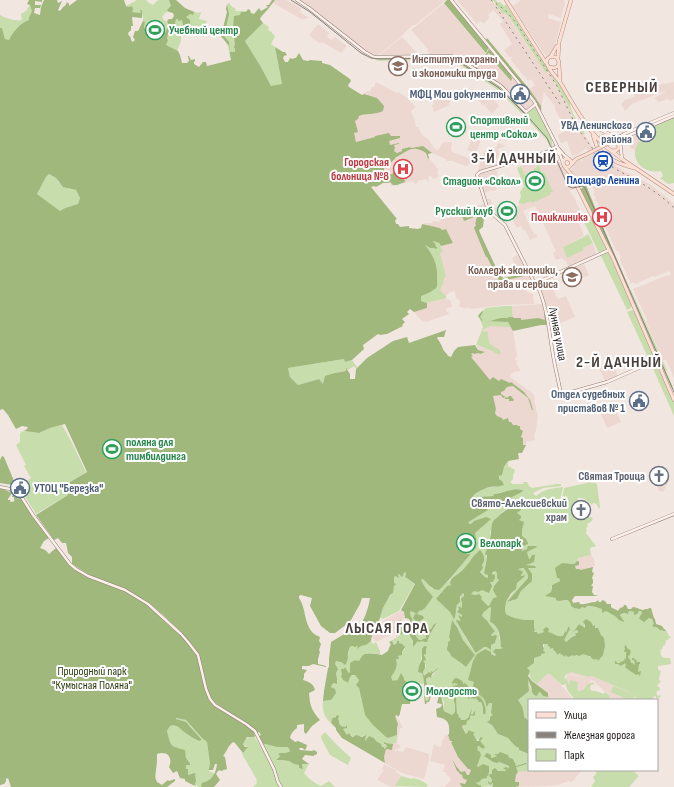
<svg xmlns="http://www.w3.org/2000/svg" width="674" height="787" font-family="'Sofia Sans Condensed',sans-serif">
<rect width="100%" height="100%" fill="#f2e6e1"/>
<path fill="#ecd8d0" d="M275,0H287L290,2L301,8L300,12L309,18L301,19L273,3Z
M298,0H446L415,25H413L403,34V35L380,54L374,56L369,54Z
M457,0H491L495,4H496L503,14L505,13L508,16L546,73L550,70L554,76L552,78L564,100H566L574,119L591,145L594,148L588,151L586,148L577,155L572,156L567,141L561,143L558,137V135L567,130L564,125H563L555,109V106L552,102L546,95L544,91L542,103V111H541L535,101L527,91L535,85L531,79L528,81L510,59L512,58L511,56L509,57L504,50L512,44L500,24L503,21L493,10L488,15L489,17L488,19L484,24L481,21L477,24Z
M520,0H564L565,3L561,18L549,14L548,18L561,22L553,53L549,56H547L545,55L513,7V5L519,2Z
M444,3L486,53L470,66L459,59L431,55L427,51L428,49L411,30Z
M318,24L329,33L327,37L332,40L335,37L347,46L341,53L322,42L319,43L309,35Z
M402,37L417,53L416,56H381V54Z
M489,53L497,63V65L511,81L512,79L511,74L534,103V104L526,111L504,88V87L476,68L475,65Z
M391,61H407L408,70L407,71L398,70L390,71L389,70V67L391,65Z
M633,81L652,83V84L656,85L674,82V99L670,101L668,99L659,102L654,98L665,92V91L632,104L625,111L621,104L625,100L635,97L633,91H631L630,88H629L628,87L629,85L631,84Z
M376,82L397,93L398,92L406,97L416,107L411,111L415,121L416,127H418L422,135L428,139L435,149L438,150L442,143L445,142H451L452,144L451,149L452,152L478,162L477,166L469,164L466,166L452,161H447L446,159L432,153L423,146L410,148V147L402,149L403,151L397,153L394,151V145L399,144V143L390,146L389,145L388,141L400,138L397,136L375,137L356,142L354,133L355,121L360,116L372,114L383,109L384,108L383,105L377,98L364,94L365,92L370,91L372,87H374Z
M481,89L493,96L495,102L496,101L498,104L499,106L492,114L485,106L490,101L484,106L478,100L482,93L480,91Z
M442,95L443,96H445L448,98L450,102L449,105L434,112L432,105L434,104L433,100L441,97V96Z
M653,127L655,131L646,136L642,139L639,142L635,151L634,150V149H631L627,138Z
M472,131L483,135L476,153L467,150L471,141L469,140Z
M498,143L506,146L498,149L500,155L496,160L498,166L479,172L478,171L479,166L485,150L491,153L494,147L496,148Z
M410,149H419L426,153L428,159L429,158L438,169V171L437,172L439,177L433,179L431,176L428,177L429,181L427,182L426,179L418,181V183L414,184L413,181L392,186L377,166L395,160V158L399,157L406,151Z
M597,150L613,164L624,171L648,183L664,195L674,204V378L666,360H663L646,321L647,320L633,289L660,278L668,275L670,276V275L671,274L669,271L654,277L653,276L635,284L634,282L631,284L620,260L621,257L618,251H616L604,223L606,222L603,216L601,217V216L602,215L597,201H595L594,200L596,199L593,193H595L591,182L587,183V182L585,183L586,185L583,183L580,186H578L571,171L576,161L580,158L581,161H583L582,159L592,155L591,153Z
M535,157L538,162L550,157L553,162L558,160L561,166L568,172L577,189L570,190V191L572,195H573L582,215L577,217L584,236L563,247L567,257L584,250L583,248L593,243L597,255L569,267L566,261L564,260L562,258L556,260L553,253L556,251L535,206L523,211L530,226L534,234L537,235V237L530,240L525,230H523L521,226L517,228L511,217L513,214L503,217L502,219L499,220L490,212L485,200L490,199L494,207L498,208L513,205L514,208L519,206V203L524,204L550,192L544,172L542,173L538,163L534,170L524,175L520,161Z
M496,169L498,175L493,178L496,190L492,191V190L484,193L479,176L480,174Z
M485,204L488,211L470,216V217L467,218H463L466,220L477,216L478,219L475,227L477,235L494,272L498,279L500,281L524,276L520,275L512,258L519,254L534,283L526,287L527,292L533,294L534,304L504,305L471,309L467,307L466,309L459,306L460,301L456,298L455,292L453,291L450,292L446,296L440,290L444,283L443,281L446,276L440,253L443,252L441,246L453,243L446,229L442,230L440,228L428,226V225L422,223H432L433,221L440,222L441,219H443L461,216L460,211L470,210L477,206Z
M584,264L589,275L568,284L564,276L570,273L569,271L575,268L577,273L575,268Z
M545,279L548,284H550L552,288L553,289L558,299L566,296L575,317L560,323L549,325L537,283Z
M446,298L451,301L452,307L447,308L446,310L447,312H448L449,314L426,322L422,321L414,312L427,308V303Z
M543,304L547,322L514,323L512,306Z
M491,325H511L513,330L517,355L515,360L518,361L516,363L521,371L514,372L511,374L510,377L528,390H529L534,395L535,400H534L537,413L538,414L536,430L534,436L535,438L534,441L532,440L530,442L527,441L526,445H523L521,430L517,426L513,425L512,423L506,420H503L495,413L496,408L493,396L501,395L505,397L506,399L512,397L510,396L507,398L504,397L500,394L501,392L504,391L507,387L513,386L528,398L532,410L530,400L524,392L511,382L510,383L493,379L490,381L471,357V354L473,353L483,351L478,350L477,347L482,331Z
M612,361L618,376L607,381H605L599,368L604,366V364Z
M614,406L621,422L607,428L600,412Z
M654,468L668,474V477L670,479L663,492L659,491L657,485L659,484L658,477H660L661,475V473L658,471V472L655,470Z
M591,555L594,559L595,566L580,570H576L575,566L579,565V561H577V559L578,558Z
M401,610L404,613L405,618L398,623L399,636L396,637L394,633L376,642L372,637L375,627L379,623L399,612Z
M570,672L589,677L590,676H592L629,692L637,696L635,700H616L609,698V694L605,692L595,682L589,679L592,683L587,686L582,691L574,690L568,686L566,678L569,675H571L588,679L571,674L566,676V674Z
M547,674H550L555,678L574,700H550L548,697V693L537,684Z
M396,715L403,728H400L397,744L400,745V748L394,750L403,752L404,751L406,747L429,754V760L424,779L402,773L385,763L384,757L386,749L392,750L393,742L396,743L398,723L395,716Z
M448,735L450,741L451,740L455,750L471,770L470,774L467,775L461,772L456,766L459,772L467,780L465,785L460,784L462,787H444L451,780L449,776L446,775V772H443L445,765L430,761L434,744L436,745V746L441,747L442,740L444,739V736Z
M384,764L397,771L396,772L401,775L396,786L398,787H392L377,780L384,770L382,769Z
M533,770L536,772L545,771V770H580L581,771L573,781L570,782L569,781L558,785L549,786L515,787L519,786L518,783L515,782L516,775L518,772Z"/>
<path fill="#c8ddac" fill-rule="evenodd" d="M137,0H146L149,3L153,5L158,0H169L172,7L168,12H166L162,17L164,20L171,24L165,35L159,38L153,36L155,31L136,60L144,22L143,21V16L141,13L132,12L129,7L126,6Z
M493,0H496L497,2H500L504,6L506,4L538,55L540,54L550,70L546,73L510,18L505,13L503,14Z
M228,3H230V5L232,6V7L235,8L236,11H247L238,54L230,58L228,45L221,35L227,12L226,10Z
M30,5L34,6L30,22L9,40L5,39L2,28H0V15C7,19 14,21 22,20L21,14L26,11Z
M186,9L198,13L201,12L199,19L207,21L205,26L195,36H191L190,33V36H183L181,35V41L177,51L165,45L167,40L166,34L175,27L173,21Z
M263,23L269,27L268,30L272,32V33L275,36L271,44L275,47L282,84L271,87L261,67L245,41Z
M451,57L459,60L500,86L524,113H521L498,90L456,62L438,60H416L379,61L375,60V58Z
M554,76L570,100C568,109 580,125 585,133L583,134L574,119L566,101H565L552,77Z
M535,105C541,116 554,135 552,147L551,148L546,139L530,122L525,114Z
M674,118V183L668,184L660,178L663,176L661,171C641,175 626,155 641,139C645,135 650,133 655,131L653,127Z
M538,163L542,173L544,172L553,192H551L550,195L532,203L531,201L524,204L519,203V201L521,197L520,192L524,186L517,168L521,166L525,175L534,170V168H536V167L537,166L536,164Z
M49,174L56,178L59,183L70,189L76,190L80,198L78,204L65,208L60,211L37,194L46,177Z
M592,219L607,249L606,250L599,253L584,222Z
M588,234L593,243L583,248L584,250L567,258L563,247L584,237Z
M432,241H433C440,242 441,246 443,252L440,253L446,276L443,281L444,282L440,290L446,296V298L427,303L421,301V296L435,289C439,271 437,259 425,245L430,248H435L436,246Z
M608,252L632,305L631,308L627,310L601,256L602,255Z
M629,290H631L667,370L666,371L673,387H670Z
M504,306H512L513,317H509L507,318H500L490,321H483L479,317L483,312L482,311L478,316L482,321L508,322L511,327L489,326V327L486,328L482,331L488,332C488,341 489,346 499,349L501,353L500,355L495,353L493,351L478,345H476L483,327L478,315L486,308Z
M632,310L634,311L655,359L650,362L627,312Z
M344,359L345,362L352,360L357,367L356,369L354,366L348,370L347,369V371L335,373L323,384L319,379L298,385L290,377L288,368Z
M655,362L674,403V416L651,364Z
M62,425L72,443L86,472L63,486L68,495L36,514L18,486L31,478L24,466L26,465L16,445L20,442V434L22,431L39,433L50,428Z
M508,461H509L508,463V466L515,470L513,476V479L510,482L513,484H523V482H527L529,486L532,488L557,484H561V486L543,488L533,493L536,496C543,489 554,488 563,487L559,505H561L564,488L591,482V483H595L597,484L600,507L599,509C598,506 597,503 593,503L592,505C588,502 583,497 578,498L574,508L580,514L593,518L591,522L587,524L588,526L586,529L587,531L586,533L596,546L590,548L591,555L578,558L577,561L574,564L562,563L556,568L557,578H559L560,581L552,585L551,592L547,596L556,598L562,601L568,600L582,607L591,605C594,607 597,608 601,608C607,610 615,615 619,620H623L620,616L624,613L628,614L629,611L634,612L641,611L642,612L641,615L644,621L649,618L652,619L655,624L654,627L662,629L665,631L666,630L669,636L671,637V638H669L668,640H666L665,645L663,646L662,649L660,650L661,651C659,658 665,658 670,658L671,664L658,666V670L661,671L659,678V680L661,681L657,686L660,688V689L659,691L658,690L656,693L658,696L660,695L661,696L659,698H656V696L653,697V700H635L636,696L629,692L592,676H590L589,677L571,672L566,674L564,679L566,678L569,686L570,680L578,682L577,690L580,691L584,689L588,684L592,683V682L599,687L594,684L591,685L590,689L592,691H596L604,694L605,692L609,695V698L616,700H575L568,691L565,683L564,685H562L550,674H547L537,684C528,677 531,678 527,668L534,663V658L541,656L540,655L545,652L543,650L544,644H548L552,648H554V651H555L557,653L573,655C580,657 585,650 591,658L601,635C599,628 591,625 584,622L585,628L584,629L579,624L574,630L579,631C578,635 575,634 572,637C570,638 568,641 566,642L563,640L569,631L568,627L566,633H564L563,636C556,637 551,632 544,631V632L538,634L534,633L535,630L534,627V620C524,620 514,619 506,614C504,609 506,606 506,602L512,594L517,583L522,576L520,570L518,568C524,568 528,571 528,578C522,586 513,594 508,602L517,599L521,591L530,583L527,568H536L523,565L529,563L531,559H529L527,552L536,547L521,551L523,546L524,545C522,538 521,532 523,525L519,520L517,513L519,511L512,507L502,512L498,518L494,520L492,525L490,534L491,538L489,541L486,554L487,558L484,573L488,575V578L485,577L480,571L484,560V557L477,552C472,559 466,567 460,573C456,576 453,577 450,582L452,585L447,586L436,599L450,612L454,618L455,617C456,611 456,608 459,603C461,599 460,596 463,593L464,594V598L462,596V608L459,609L457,611L462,615L461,622L456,620C457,624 459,626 461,629C465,637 470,645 475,652L476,653L484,647H491V645L495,643L497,636H492L491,635L495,631C492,628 490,625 488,622C486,619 483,618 482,615L484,612L490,607L491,608L490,622L497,626L501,646L503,648L500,650L495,656L484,649C474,656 473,665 469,676L474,682L472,688L476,694L482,696L484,699L486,706L489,703H492L491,710L494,715L488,722L492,725L498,734L508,738L515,746L519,748V750L529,754V770H545V771L535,772L533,770L518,772L514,761L509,758L504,754H495L497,756C493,759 489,758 485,757L493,762H498L509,766V769L506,770V771L500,772L496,770H493L492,774L491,775L490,777L492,781L490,783L488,781L491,785L492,783H493V786L481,787L476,783L482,779L487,778V773L489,771V766L478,767L476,765C481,758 477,755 477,747L479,746L480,741L475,739L471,731L468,730V732L467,734L462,727L470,716L473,714L471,713L473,709L466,720H460C454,712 459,707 454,698V702L455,704C455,709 457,711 452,715L444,711V702L441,697L431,692L427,701L425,697C428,693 428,684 426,679L431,677L438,669V668L433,672L431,671V673L429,672L425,677L423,672L426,666L425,663L423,661L427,647L422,651C422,660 419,664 419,672H422L425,684L415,683L414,699H411L410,696V686L407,685L404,680L400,677L397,682L393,681L391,677L396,659L405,649L401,644L398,643L399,641L394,645L392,641L389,642C394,639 400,636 403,632C412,634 413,639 413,647L418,641H423L428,639L430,634L437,624L433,625L432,628L426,632V639L425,638L421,640H419L417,639L414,633L410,612V611L418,612L420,610L429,591L425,587L421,580L423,579L432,589L448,582L462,564L470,555L466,554L467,552L477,543L471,524L468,523L486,506L493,503L497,505L522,492V489H516L494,494L493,496C486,497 480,496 475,502L470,500C473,493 488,486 495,487C499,477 503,470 508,461ZM452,620L457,627L463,640L475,655L466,667L453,657L447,648L451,639L449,637Z
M496,570L499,580L494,586L497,597L493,598L489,606H488L480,599L479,594L475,595L471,594L474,591L491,587C491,586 490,584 490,582C490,578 493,572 496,570Z
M405,572L406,574L405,577L414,584V585L399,611L383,619L380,617C383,609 386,598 393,593L394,576H396L398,578V576L399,574L402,576L404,573Z
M371,641L373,644L376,642L380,651V654L367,653L359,661L355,660L352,663L351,672L349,673L348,672L347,682L348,683L350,676L355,675L359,680L357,682L359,688L365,715L388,738L397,735L396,743H394L393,744L386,743L387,747L384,749L376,741L374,738L369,736L366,740L364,741L365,735C359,738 353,736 347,735L343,729L347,728V726L344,727C338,725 339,722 337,716L332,719L331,723C324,717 322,710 323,701L331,700V688L333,682L336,684C338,676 333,668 336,661L341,663L347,656L349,650L351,645L361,646L366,645Z
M528,680C531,687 530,692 537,696L538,692L541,693L543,696L548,697L550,700H529V721L524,717V711L518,700L529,691Z
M613,686L635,695L633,700H629L611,692Z
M176,718L186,720L202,738L207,742L210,764L208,770L215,774L207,782L202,784L201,787H199L196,785V787L193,785H195L196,781L195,773H192L188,775L186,769V764L190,765V762L186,758V755L172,747L170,744L167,731L170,726C179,724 180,730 187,734C191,737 195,739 199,741C197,735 191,725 185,722C181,721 179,721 176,718Z
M325,732L337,745L351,758L348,765L330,755L321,738V736Z
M255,733L256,735L255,738L263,750L274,769L280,787H253L257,783L256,781L257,780L242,754L244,751L246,750L247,747L243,744C247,736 250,738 255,733Z
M265,744L277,747H288L290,751L288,753C282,752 281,756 276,759C280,761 285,760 289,761L294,764L299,765V768L303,769L302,763L309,764L304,773C309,779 314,783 321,786L329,781L335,787H282L280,785L265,749L264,745Z
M596,770H632L639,776L629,787H591L595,781L593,777L596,774Z
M401,776L412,779L413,778C419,779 423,781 428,785L426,787L395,786Z"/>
<path fill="#a0b87c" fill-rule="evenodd" d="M29,0H42V2L35,1V5H41L40,8H35L34,13L40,15L41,7L44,0H57L58,3L62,1L58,10L60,11L64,6H65L67,2L69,4V6L77,0H124L126,6L129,7L132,6L133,9L132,12L141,13L140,10H141L142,11V18L132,17L133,26H131V30L128,33L129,36H130L132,42L134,41L135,40L133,37L135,31H138L143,21L145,22L144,27L145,29H155L156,31L154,36L159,38L163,31L165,33L169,25L167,21L169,19H172L174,16L173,13L169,12L167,10L171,6L169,0H176L185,8L194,12L193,15L190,14L186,17L190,20L191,36H189V34H187L185,25H183L182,20L178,21V19H176L175,23L176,27C170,32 168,31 167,39L168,40L166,45L178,51L180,55L182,63H187L189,61L188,56H189L191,60L195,59V61L194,62V64L199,67L203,62H206L207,66L231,60L229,46L220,35L222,33L227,12L226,9L227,4L229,14L224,36L229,42L230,52H235V49L234,47L235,45L233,28L234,16L240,15L241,12H246L248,9L250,10L251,13L254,14L259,8L261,11L268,7L266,5H269L272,0H275L268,9L261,17L260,19L263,23L245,41L261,67L271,86L282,84L275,47L283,52H285L287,55L284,56L283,58L285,62H288L290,58L293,59L294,58H296L299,53L303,60L308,61L310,60L322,61V63L330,65L350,79L351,81L348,85L349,87L362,95L364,94L377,98L384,106L383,111C375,115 367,113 359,116L358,119L355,121L358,132L354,133L356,142L375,137V136L389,133L391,136H400V138L389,141L390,145L399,143V144L394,145L395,148L394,151L397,153L402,151V149L410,147L411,148L423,146L432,153L428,154L429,158L428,159L426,153C420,149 413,147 407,151C402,153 400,156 395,158V159L389,164L384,166L382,165L379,166L380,168H384V170L385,171V174L388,175L390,174H392L394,172L393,170H397L398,177L400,179L404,178L405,182L397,185H393L390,182L388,183H383L376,187L374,186L371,187L397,219L395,220L396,224H398L400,227L409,226V228L418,229L421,228L422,224L440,228L442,230L446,229L453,243L441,246L439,243L433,241V242L435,243V244L437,248L436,249L434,248H430L425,245C434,256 438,265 437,280C437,283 438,287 435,289C434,290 423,296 421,296V301L427,303V308L414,312L410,309L407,312L409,314L402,319L405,322L402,325L403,326L387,334L380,335L378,334L363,345L364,349L352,360L345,362L344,359L288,368L290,377L298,385L319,379L323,384L325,376L335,373L346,371V368L350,374V379H355L356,369L367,358L393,341L407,337L409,343L446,330L444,337H438L437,338C440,342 441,344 443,349C444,352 447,353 448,356L451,357L454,351L458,347L475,345L478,350L485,352L480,354L479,353L474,354L473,353L471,354L473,356L471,357L490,380L493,377L499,381L501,379L510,383L511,382L524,392L530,400L533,410H532L528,398L513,386L507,387L504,391L501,392V394L507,398L509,396H511L514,400L513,401H509V399H505V397L503,398L501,395L493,396L496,409L495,413L497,416L502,418L503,420L508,418L509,422H511L513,425H517L518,426H520V429L523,431L521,437L523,438V445H526L522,453H518L519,459L508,461L504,467L502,475L499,476V479L502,481L504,485C499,487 495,486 490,487C483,489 473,493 471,500H472L473,502H475L480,497L493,496L494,494C503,493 514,487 523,490L522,492L497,505L495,506L493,503L486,506L483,509L486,508L488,510L470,521L468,523L471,524L474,521L486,517L491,519L475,533C477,543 479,551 467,553L466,554H470V555C459,567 450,580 439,590C432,590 428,584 423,579L421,580L425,587L433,597L425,608L421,611L420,610L417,614L423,616L424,618C420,621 418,624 413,618L415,614H417L411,611L410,612L411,617L412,618C413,625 413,634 419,640H421L425,638L426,639V631L432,628L433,625L437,623L430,634L427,642H425L422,641L419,642L418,641L413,647V641L409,634L403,632L402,634L398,635L395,629L400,620L403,622L405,627L409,629L412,625L409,619L405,618L404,612L401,610L415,584L405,577L406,574L405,572L404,573L402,577L399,574L398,575L399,576L398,578L396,576L394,577V583L396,584L394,586L393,593L390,595L383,608L379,621L373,629L371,641L366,645L361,646L357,649L358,646L355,647L353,646H351C349,648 347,654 348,658L346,664L344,665L343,663L336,661L335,664L338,669L336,673L337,679V684L333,683L331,687L335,689L336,693L331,700L323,701L324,691L328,668L329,667V659L331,642L351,630L352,632C363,627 368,610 370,598H362L360,604L351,620L347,624L335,633H330L321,626L310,606L312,598L301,595L299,596V598C306,608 304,623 312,632C314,634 317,636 320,637L319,641L321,644L319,650L320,652L318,659V664L326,666V667L313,664L309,666H302V669L307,670L304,674V677L303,680C309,682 314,684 315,690L309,693C310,705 311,710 320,720L312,726L306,734L304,732V724L297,725V728C293,731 291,733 290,738L295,742L298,741L307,745L306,749L304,750L303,748H299L300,750L312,751L314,750L317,752V754L313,756L305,755L302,759L309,764H302L303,769L299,768V765L294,764L289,761C284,760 281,760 276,760L280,756L278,754C282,752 287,754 290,751L288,747H277L265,744L264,745L259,736L261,735L259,732L257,733L252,728L214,702L209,696L205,684L202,666L199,655L182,633L163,615L151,605L125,589L96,579L72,564V557L68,553L66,543H62L58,538L54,540L36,515L68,495L63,486L87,472L65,424L50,428L39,433L24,431L27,429L28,427L22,426L16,429L8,415L3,409L0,410V28H2L5,39L9,40C13,32 20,23 29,20V18L32,11L30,5L27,4ZM49,174L56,178L63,187L76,190L80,198L78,204L65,208L60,211L37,194L46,177Z
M447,0H450L489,47L486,53L444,3Z
M487,38L530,90L541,106V111L535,100L486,40Z
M489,49L511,74L512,79L511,81L496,64L497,63L489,53L475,65L476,67L505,87L504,88L472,66L486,54Z
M583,183L586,185L601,222L629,288H627L580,190L583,187Z
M486,211V214L484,217L483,227L479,230L480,233L499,274L503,278L524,274L525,276L500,281L498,279L487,257H486L474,228L476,225L475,223L476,222V219L477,218V216L464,221L463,218L461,216L466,215L467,218L470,217V216Z
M482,311L483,312L480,317L483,321H490L500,318H507L509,317H513L514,318H521V320L538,318L545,320L544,314H545L547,324L546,325H541L513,331L508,322L482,321L478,316Z
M2,456L4,457L14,481L13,485L0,483V460Z
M0,488H3V489L12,493L8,499V500H10L11,503V502L15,501L14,500V497H12V496L14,495L17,496V499L19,498L18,497L19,496L21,497L49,538L44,541L40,548C44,549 47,551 49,554L56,548L69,565L92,579L126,591L148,605L180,634L191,646L198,656L207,695L210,701L216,707L252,729L255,733L254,734L255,736L253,737H247L243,744L245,747H248L243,753L235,743L233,742C228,746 227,751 223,756L225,757L227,769L221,771L220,770L218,771L216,774L220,780L214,787H200H201L202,783C211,781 216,774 217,764H215L213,770H208L209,768L210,764L207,742L202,738L186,720L176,718V719L186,722L201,739V740L199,741C195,739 191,737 187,734C180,730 179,724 170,726L167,731C171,746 169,746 185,750L186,758L190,763V765H186V769H188V775L194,773H195L196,781L195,785H193L185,781V779L180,778L177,771L173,773L169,767C173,758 168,750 157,754V755C157,759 157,765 156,769C156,774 154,777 157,782L162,785L168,780L169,781L175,779V781L167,787H11L8,778L6,779C6,784 4,784 0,785Z
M520,506L521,510L517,513L521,516V518L519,520L524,522L522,530V536L526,539L528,543V544L523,546L522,551L527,549L528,546H536L537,547L527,552L529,559H530L532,555H535L534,562L526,565L535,566L536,568H528L532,574V581L521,591L517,599L507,602L528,578C528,573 526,571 523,568L518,569L520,570L523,572L521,575L522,576L525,575L524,577L517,583L516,589C513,590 508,598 506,602C506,606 504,609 506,614C514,619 524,620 534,620V627L535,630L534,632H537L538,634L544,632L543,630L546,627L548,628L549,629L548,632C554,633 556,637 563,636L565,631L566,633L568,627H569L570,629L564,640L566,642L572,637L576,635L575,633H578V631L576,630L573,632L579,624L585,628V625L583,622L586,619L591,622L593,626L595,625V628H598L601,635L604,638L605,646L603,655L598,661L597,659C593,660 592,659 590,656H588L587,655H585L584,654L579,656L577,655L574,656L573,655L568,657L566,655L565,657L564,656L559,653L558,655L557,654L555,651H554L553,648H552L550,649V647L548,646V644H543V647L544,648L543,650L545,652V653L541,654V656L534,658V663L527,668L530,671L528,676L532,681L548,693V697L543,696L541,693L539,692L537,696L534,695L532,692L531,686L528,680L529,691L518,700C522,706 524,709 524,717L529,721V754L519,750V748L515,746L508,738L498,734L492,725L487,722L490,720V717L493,715L491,713L492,703H489L487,707C485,703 485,699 482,697C476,691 469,696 474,682L468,680L473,661L477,654L485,649L491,652V654L495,656L496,654L493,652L495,649H500L503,648L501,647C500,637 500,626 490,622L491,608L490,607L484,612L482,615C483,618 486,619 488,622C490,625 492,628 495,631L491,635L492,636L496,635L497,636L495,643L491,645V650L487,647H484L476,653L475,652L456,621V620L461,621L458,615L462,617V615L457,612L459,609L458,606L462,608V603L461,599L463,596L464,597V594L463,593L460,597V602L457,605L455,617L454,619L450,612L436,599L447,586L451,585L450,583C451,578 454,577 458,574C467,568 471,557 480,550C484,554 486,560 482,565L483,568L480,572L485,577L488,578V575L485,574L484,573L487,558V555H486L485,554C487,549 489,544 490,539C492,533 490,525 494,520C495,519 497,518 498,517C504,510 511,507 520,506ZM496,571L497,574V578L499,580L494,586L493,590L497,597L493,598L489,606H488L481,599L482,597L479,594L475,595L471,594L474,591L478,592L482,590L489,593L492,586L490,582H493L495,578V575L492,574L493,572Z
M577,561H579V565L575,566L576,569H580V570L593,567L592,572L594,573L592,578L593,580V583L591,586H593L592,592L594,595L599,596H575L572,600L573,603L579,602L580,604C586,605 590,602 596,602L598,600L599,602H601L602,600L605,601L607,604H611V607C613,609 616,609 618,611L620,608L623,607L624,605H626L628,609H631L633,607C638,607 642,612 645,609H648L649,608H651L654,618L655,619L656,624L662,626L664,629L666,630L665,631H663L662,629L661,631L658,628L652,626L654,624L652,619L649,618L644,622L641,620L639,618L642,613L641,611H639L637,614L634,615V612L629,611L628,614L624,613L620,615L623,620L624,621V622L619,620L615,616L606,611L602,613V609C597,608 592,605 587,606L585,608L582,607L580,609L574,608L571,606V604L568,600L558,601L556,600V598L545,596L551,592L552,588V585L560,581L559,578H557L555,568L562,563L574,564Z
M452,620L457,627L463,640L475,655L466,667C461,663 456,659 451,656L450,653L447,650V648L448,645V642L450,641V639L449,637Z
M392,641L394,645L397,643V641H399V643L402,644L405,647L402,652V655L398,656L399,659H396C398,667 395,671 391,677L393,681L396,680L397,681L401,673L404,678V680L407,682V685L410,686C410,692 411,698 410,704H402L400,713V714L398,717L397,715L395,716L398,724L397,728V735L388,738L386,737L373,725L365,715L359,688L356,685L359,680L355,675H352L350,677L348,683L347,682L343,680L341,676L342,675L341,669H344L345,667L348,672L349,673L350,672V663L355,660L359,661C360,659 362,656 363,655C367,652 378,654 382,655L388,651L389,648L391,644L389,642Z
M626,645L627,648L630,650L631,652L630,653V655L628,656L629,659H630L631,663H633L634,665L635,664L634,660H632V658H634L635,660L636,659L637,662H640V664H639L638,672L641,671L640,676L638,674L636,675C633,672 629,671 625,667L626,665L625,663L621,666L618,664H615V661H616L617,663H620L621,661L622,662L623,661L625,660L624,658L626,659V653L627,652H624L625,648L624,647Z
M424,646H425L427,647L426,650V654L424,655L426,660L423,661L425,663V668L423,672L424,676L429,672L431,673V671L433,672L438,668V669L432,674L431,678L429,677L426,679L428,690V692L425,697L426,701L428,700L431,691C443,694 442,700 444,711L452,715L455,712V704L454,702V697L456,698L457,714H458L459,718L460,717L461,720H465L468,718L472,708L471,714H473L474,712L475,711V715L473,716L472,715L470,716V719L467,721L466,725H463L462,727L466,734L468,732V730L473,732L475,733L473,734L477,741H479L480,738L481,737L483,738L480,741L485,747L483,749L479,746L477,747L478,749L477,750L480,752L481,755L477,766L478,767L483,764L489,766V773H488L489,775L487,776V778L482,779L479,782L476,783L479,785H481V787H462L460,784V783L465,784L467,780L464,779L462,777L463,776L459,773V772L457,771L452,759L456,766L461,772L465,771L467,775H469L471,770L469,769H468L458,757L451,742H452V741H450L448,735L449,734C450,723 448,719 437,717L436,709L441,707L442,704L437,703L439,696L432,693L429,702H427L426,704H425C423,693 426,684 422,673L418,672L419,666L422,659V649Z
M455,678C458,678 461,680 463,682V684L465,683L469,687L471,692L473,695L480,697C484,701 487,709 485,714H483V707L481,702H479L476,698L474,699L475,700H474V698L471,699L472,696L471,694L468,693L469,696L467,693L470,699H469L466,695L465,696L461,689L462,688L461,687L459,688L456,687H453V686L457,685L458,684L454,683L453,685L452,682Z
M337,715L339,716L338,719L339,721V723L341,726L345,727L347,725V728L343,729L347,735L349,733L351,736L353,737L356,735L362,737L366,735L365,741L366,740L369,736L374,738L376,741L381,744L382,747H384V749L387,747L386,744H384V742L386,743L393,744L392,750L386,749L384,757L385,763L342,738L336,730V728L331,723L332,719L334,717L335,718Z
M500,752L508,755L509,758C514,758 514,761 516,766L526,763L527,764L516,767L518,772L516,775L515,782H519V786L515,787H491L493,786V783H492L491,785L488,783V781L490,783L492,781L491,778L489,776L490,774H492V770L495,768L498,771H506V770L504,769L503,768L507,767L509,769V766L499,762L497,763L493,762L484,756L487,753L491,755V758L495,757L497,756L494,754H498Z"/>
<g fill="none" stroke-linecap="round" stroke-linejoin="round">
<defs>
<path id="secondary" d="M297,0L309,8L365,52L374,57H380L445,56H451L459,59L501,86L526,112L536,104
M451,0L534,101L557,146L563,163
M586,123L618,138L625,137L674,116
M618,138L620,141L622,159
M611,142L624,134L674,113
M557,146L547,152L480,172L477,175L487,207L490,212L505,225L534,282L536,283C547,304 549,331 553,355C555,368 559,382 561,395L607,382L657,360
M558,148L564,155L569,159
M547,152L556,151L560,155
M536,283L609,250
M0,487L10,489L21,496L33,515L70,564L76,569L88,576L125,590L148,604L181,634L188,642L198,655L206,689L210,699L215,705L246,724L255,731L274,769L278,782L281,787
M612,539L674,514"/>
<path id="primary" d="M506,0L546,63
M551,56L557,46
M558,58L559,42L571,0
M559,65L560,81
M549,67L554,68L558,66L559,62L557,58C552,55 545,57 547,64C549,70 556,77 560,82C572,102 586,128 603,144
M593,135L597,147
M601,142V137L606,135H608L611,138L609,143L615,142L618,143L619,147C618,151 615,151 611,151
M605,146L622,159L674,194
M599,149C609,160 620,164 634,168
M572,164L571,161L569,159H565L563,162L564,166L566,167H569L576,159L587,154
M565,167L571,174L613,258L674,400"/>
</defs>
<use href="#secondary" stroke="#8b807c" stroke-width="3.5"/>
<use href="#primary" stroke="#b28e81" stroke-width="4"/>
<use href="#secondary" stroke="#ffefe9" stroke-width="2.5"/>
<use href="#primary" stroke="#fedfd3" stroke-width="3"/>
<path stroke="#89817d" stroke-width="1" d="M291,0L310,12L361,53L371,58L380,59L444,58L452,59L459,62L499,88L529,118L547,138L568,186L572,188L583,186L585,188L674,392"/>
<path stroke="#89817d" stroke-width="1" stroke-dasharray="2 4" stroke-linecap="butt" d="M491,0L505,10L517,24L557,86L576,126L586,140L593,149
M496,7L562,107
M593,152C608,167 624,173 641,183C653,190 664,198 674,208"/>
<defs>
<path id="primary-bridge" d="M587,154L609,143"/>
</defs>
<use href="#primary-bridge" stroke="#b28e81" stroke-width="4" stroke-linecap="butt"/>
<use href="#primary-bridge" stroke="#fedfd3" stroke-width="3"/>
</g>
<defs>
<symbol id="stadium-ring" viewBox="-11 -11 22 22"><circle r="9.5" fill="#fff" stroke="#2e9e5b" stroke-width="1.5"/><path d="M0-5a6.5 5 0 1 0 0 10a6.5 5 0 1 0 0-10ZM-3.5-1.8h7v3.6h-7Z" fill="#2e9e5b"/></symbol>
<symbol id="university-ring" viewBox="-11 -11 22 22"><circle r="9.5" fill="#fff" stroke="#8d6e63" stroke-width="1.5"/><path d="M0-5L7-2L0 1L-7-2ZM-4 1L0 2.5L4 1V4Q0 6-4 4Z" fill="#8d6e63"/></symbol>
<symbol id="civic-ring" viewBox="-11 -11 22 22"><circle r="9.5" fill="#fff" stroke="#5c6f8a" stroke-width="1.5"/><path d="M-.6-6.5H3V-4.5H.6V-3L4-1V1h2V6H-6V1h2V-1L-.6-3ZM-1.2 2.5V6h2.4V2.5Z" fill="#5c6f8a"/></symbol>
<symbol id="station-ring" viewBox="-11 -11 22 22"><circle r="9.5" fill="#fff" stroke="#1a4fb4" stroke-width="1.5"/><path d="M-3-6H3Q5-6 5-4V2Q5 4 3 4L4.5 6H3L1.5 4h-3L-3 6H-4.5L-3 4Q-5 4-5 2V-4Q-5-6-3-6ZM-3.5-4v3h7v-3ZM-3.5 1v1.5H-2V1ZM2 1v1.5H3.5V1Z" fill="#1a4fb4"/></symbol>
<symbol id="hospital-ring" viewBox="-11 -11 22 22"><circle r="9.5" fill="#fff" stroke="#e0444e" stroke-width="1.5"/><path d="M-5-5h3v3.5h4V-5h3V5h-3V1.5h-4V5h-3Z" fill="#e0444e"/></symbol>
<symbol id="church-ring" viewBox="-11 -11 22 22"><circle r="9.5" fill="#fff" stroke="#6b7280" stroke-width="1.5"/><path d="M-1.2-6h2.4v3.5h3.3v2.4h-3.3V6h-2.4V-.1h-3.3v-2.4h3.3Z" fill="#6b7280"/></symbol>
</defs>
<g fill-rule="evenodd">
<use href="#stadium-ring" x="144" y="19" width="22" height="22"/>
<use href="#university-ring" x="387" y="55" width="22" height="22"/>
<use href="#civic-ring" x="509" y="83" width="22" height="22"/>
<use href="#stadium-ring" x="445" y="116" width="22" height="22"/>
<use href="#civic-ring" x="635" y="121" width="22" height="22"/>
<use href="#station-ring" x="592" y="150" width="22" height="22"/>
<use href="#hospital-ring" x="392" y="158" width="22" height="22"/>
<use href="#stadium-ring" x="524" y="170" width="22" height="22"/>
<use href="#stadium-ring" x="496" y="200" width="22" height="22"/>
<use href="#hospital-ring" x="591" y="206" width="22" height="22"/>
<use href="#university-ring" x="561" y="266" width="22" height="22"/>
<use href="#civic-ring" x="628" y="390" width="22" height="22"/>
<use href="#stadium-ring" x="101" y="438" width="22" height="22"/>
<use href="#church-ring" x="648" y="465" width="22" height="22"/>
<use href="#civic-ring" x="9" y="477" width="22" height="22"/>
<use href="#church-ring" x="570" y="499" width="22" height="22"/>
<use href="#stadium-ring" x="455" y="532" width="22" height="22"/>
<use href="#stadium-ring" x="401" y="680" width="22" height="22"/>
</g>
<g text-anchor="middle" stroke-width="4" stroke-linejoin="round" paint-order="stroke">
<g font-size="12" font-weight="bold" fill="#27864d" stroke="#fff" text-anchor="start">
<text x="169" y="34">Учебный центр</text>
<text x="470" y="124">Спортивный<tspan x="470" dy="14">центр «Сокол»</tspan></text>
<text x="521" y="185" text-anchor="end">Стадион «Сокол»</text>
<text x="493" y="215" text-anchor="end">Русский клуб</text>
<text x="126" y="446">поляна для<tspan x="126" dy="14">тимбилдинга</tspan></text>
<text x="480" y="547">Велопарк</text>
<text x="426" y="695">Молодость</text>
</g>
<g font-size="12" font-weight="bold" fill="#785e54" stroke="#fff" text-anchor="start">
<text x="412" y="63">Институт охраны<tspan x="412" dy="14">и экономики труда</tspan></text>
<text x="558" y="274" text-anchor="end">Колледж экономики,<tspan x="558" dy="14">права и сервиса</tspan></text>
</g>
<g font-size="12" font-weight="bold" fill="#4e5e75" stroke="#fff" text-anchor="end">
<text x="506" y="98">МФЦ Мои документы</text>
<text x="632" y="129">УВД Ленинского<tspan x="632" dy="14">района</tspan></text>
<text x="625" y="398">Отдел судебных<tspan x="625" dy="14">приставов № 1</tspan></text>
<text x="34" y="492" text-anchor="start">УТОЦ "Березка"</text>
</g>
<g font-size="12" font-weight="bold" fill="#be3a42" stroke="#fff" text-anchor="end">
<text x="389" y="166">Городская<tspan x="389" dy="14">больница №8</tspan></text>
<text x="588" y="221">Поликлиника</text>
</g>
<g font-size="12" font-weight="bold" fill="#164399" stroke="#fff">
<text x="603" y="184">Площадь Ленина</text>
</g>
<g font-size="12" fill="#24201e" stroke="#fff">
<text transform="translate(558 334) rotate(79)" y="4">Лунная улица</text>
</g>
<g font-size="12" font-weight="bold" fill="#5b616d" stroke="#fff" text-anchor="end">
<text x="645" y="480">Святая Троица</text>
<text x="567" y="507">Свято-Алексиевский<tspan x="567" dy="14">храм</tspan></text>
</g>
<g font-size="12" fill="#2e3d11" stroke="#fff">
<text x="92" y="675">Природный парк<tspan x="92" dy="14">"Кумысная Поляна"</tspan></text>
</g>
<g font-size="16" font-weight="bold" letter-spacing="1" fill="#49403c" stroke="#fff">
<text x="622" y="92">СЕВЕРНЫЙ</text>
<text x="514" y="163">3-Й ДАЧНЫЙ</text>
<text x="619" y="367">2-Й ДАЧНЫЙ</text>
<text x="387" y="633">ЛЫСАЯ ГОРА</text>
</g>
</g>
<rect x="528" y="699" width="130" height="72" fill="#ffffff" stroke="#a7a6a5"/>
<rect x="536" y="712" width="20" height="6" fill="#fedfd3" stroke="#a7a6a5"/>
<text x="564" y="719" font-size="12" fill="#24201e">Улица</text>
<rect x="536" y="732" width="20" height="6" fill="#89817d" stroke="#a7a6a5"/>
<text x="564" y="739" font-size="12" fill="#24201e">Железная дорога</text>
<rect x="536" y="749" width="20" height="12" fill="#c8ddac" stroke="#a7a6a5"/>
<text x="564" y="759" font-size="12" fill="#24201e">Парк</text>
</svg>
